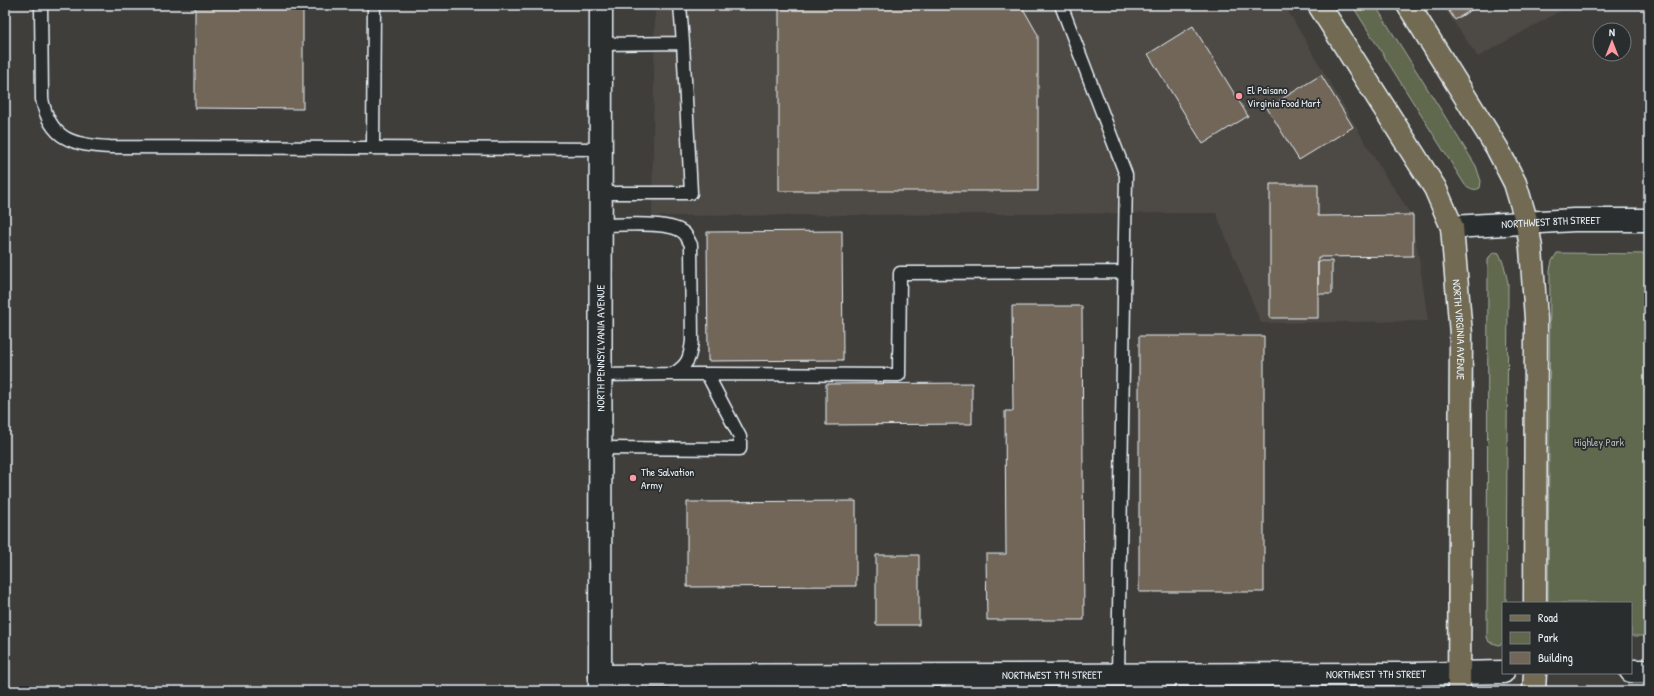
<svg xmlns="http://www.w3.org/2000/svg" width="1654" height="696" font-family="'Patrick Hand',sans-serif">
<rect width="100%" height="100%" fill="#3f3e3b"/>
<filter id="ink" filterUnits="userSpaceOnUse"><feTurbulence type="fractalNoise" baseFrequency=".025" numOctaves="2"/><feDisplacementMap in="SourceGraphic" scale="8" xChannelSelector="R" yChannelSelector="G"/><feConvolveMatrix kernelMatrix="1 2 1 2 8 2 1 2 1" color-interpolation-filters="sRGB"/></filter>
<g filter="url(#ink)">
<path fill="#4e4a44" d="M655,5H1083L1086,9L1288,11L1388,181L1395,189L1409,212L1418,251L1428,321L1261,323L1216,213L652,216Z
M1442,5H1571L1478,57Z"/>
<path fill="#61674d" stroke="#a4aca2" d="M1352,5H1375L1476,166L1481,181L1480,188C1474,191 1471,189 1465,185Z
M1494,252L1499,253L1504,265L1508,283L1506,603H1503V643L1499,645L1489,642L1487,637L1488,260L1490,256Z
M1557,253L1649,254V636H1631V603H1548L1550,270L1552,261Z"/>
<path fill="#716658" stroke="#e8f1f8" d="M195,5H303V109L195,108Z
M779,5H1021L1038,35V191H779Z
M1445,5H1479L1455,20Z
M1193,26L1248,116L1203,144L1148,54Z
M1321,75L1353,127L1299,160L1267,108Z
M1270,184H1318V216L1413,215V256L1318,257V318H1270Z
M842,231L843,360L708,361L707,232Z
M1318,261H1332V294H1318Z
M1012,306H1082L1084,620H987L986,554H1006L1005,411H1013Z
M1139,336H1264V592H1139Z
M972,383V424L826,425V384Z
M856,501V586L687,587V502Z
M876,555H919V625H876Z"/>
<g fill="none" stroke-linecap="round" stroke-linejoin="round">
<defs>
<path id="lane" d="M41,5L42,99C50,140 73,145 110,147L601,149
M1061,5L1126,175L1118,675
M601,44L683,43
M373,148L374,5
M601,193H691L683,43L680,5
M601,225C619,225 673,220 685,234C687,237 689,241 691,245L692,341C690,358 688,365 673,374L601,375
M707,374L899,375L900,273L1124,272
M601,448L740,449V437L707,374H674
M1400,674V691"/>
<g id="street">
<path id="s1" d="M1452,227L1574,220H1649"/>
<path d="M1631,671H1649"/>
<path id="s2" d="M600,676L1414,674L1503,672"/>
</g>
<g id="secondary">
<path id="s3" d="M600,691L601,5"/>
</g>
<g id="primary">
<path id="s4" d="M1319,5L1435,188L1452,227L1461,334L1459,691"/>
<path d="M1408,5L1497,148L1515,183L1527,223L1531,248L1536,319L1535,603"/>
<path d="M1534,691L1535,673"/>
</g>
</defs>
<use href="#lane" stroke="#e8f1f8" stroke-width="15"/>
<use href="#street" stroke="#e8f1f8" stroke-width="25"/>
<use href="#secondary" stroke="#e8f1f8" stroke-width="25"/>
<use href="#primary" stroke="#e8f1f8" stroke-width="25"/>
<use href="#lane" stroke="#2a2d2e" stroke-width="12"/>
<use href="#street" stroke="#2a2d2e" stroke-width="22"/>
<use href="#secondary" stroke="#2a2d2e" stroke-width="22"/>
<use href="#primary" stroke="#726b52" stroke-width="22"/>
</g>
</g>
<g fill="#ff9aa2" stroke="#2a2d2e" stroke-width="1.5">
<circle cx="1239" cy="96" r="4"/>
<circle cx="633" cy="478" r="4"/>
</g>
<g text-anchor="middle" stroke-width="3.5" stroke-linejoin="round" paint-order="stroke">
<g font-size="11" fill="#e8f1f8" stroke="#2a2d2e" text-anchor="start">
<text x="1247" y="94">El Paisano<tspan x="1247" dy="13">Virginia Food Mart</tspan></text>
<text x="641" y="476">The Salvation<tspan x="641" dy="13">Army</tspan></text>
</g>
<g font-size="11" fill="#e8f1f8" stroke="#2a2d2e">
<text dy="4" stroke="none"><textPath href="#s1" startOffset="99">NORTHWEST 8TH STREET</textPath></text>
<text dy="4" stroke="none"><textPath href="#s4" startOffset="362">NORTH VIRGINIA AVENUE</textPath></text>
<text dy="4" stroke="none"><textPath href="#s3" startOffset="343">NORTH PENNSYLVANIA AVENUE</textPath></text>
<text dy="4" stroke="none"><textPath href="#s2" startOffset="776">NORTHWEST 7TH STREET</textPath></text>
<text dy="4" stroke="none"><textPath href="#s2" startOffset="452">NORTHWEST 7TH STREET</textPath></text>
</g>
<g font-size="11" fill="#b2bab4" stroke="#2a2d2e">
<text x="1599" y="446">Highley Park</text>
</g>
</g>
<rect width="1654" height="696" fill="none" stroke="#2a2d2e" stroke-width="20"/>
<rect x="10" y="10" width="1634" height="676" fill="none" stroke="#e8f1f8" stroke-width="1.5" filter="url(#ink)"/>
<rect x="1502" y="602" width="130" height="72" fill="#2a2d2e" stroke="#767b7f"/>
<rect x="1510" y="615" width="20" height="6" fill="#726b52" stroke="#767b7f"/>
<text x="1538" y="622" font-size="12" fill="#e8f1f8">Road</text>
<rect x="1510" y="632" width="20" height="12" fill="#61674d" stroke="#767b7f"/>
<text x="1538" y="642" font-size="12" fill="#e8f1f8">Park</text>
<rect x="1510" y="652" width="20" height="12" fill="#716658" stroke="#767b7f"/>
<text x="1538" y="662" font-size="12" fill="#e8f1f8">Building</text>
<g transform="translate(1612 42)"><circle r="19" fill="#2a2d2e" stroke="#767b7f"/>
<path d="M0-3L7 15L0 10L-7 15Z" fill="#ff9aa2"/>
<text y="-6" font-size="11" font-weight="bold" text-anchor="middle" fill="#e8f1f8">N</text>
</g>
</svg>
